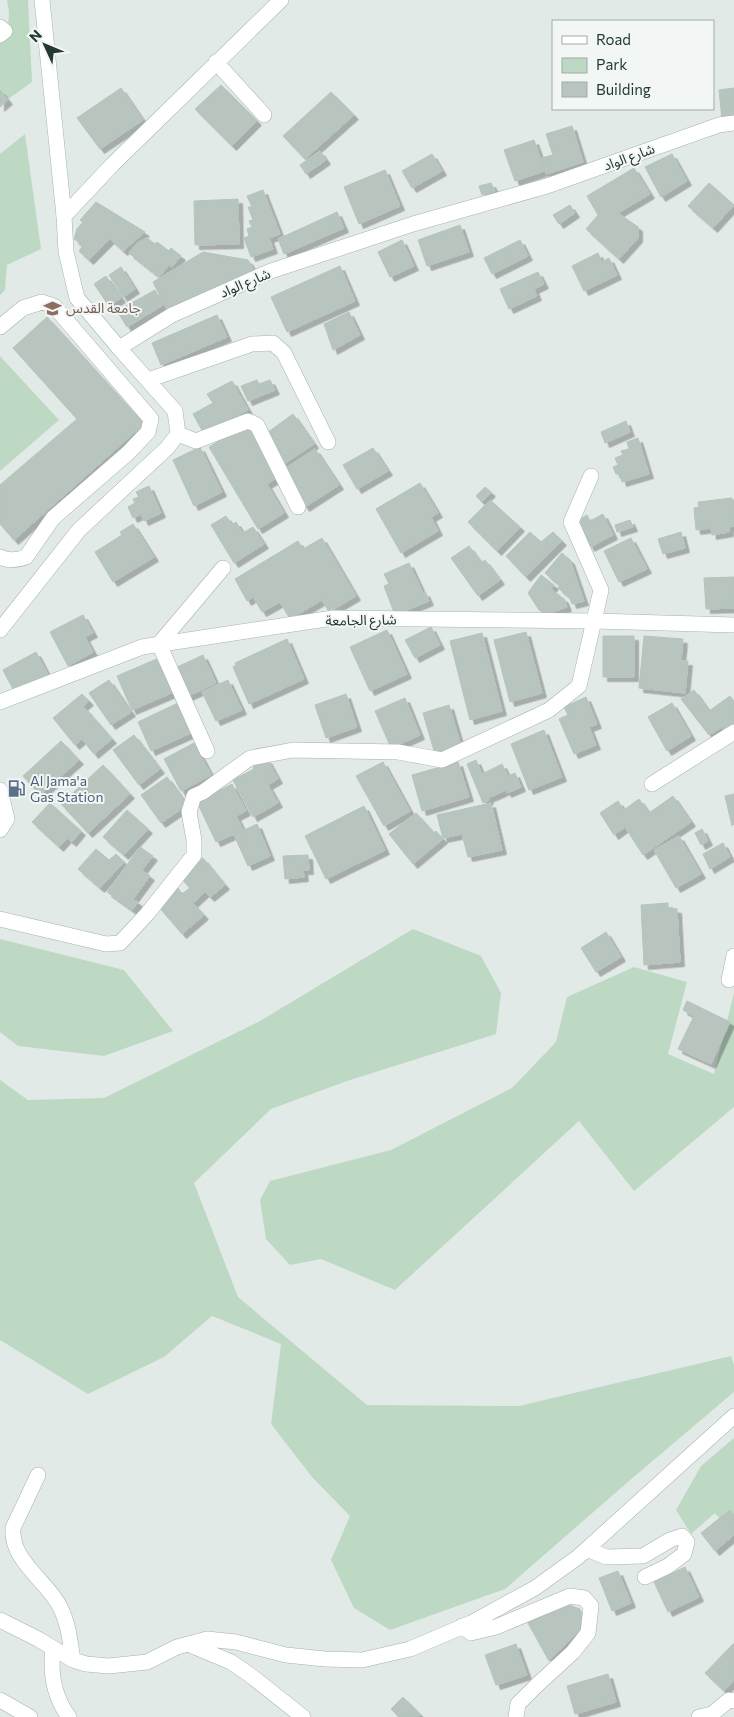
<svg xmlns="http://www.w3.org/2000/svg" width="734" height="1717" font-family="Commissioner,'Noto Sans Arabic',sans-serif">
<defs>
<filter id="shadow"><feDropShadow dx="4.5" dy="4.5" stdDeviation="0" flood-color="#0004"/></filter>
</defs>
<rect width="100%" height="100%" fill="#e2eae7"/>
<path fill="#bdd9c4" d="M7,0H28L32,82L4,102L0,97V39L8,29L9,12Z
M25,134L41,249L7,265L5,290L0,295V154Z
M0,356L59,420L0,471Z
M413,929L481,956L501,993L496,1034L347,1081L271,1109L194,1183L238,1297L367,1405L519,1406L731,1356L734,1365V1392L629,1481L505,1589L390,1630L354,1608L331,1560L350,1516L312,1477L271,1424L281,1344L212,1316L164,1357L88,1394L0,1340V1080L28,1100L104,1098L260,1021Z
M0,939L124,970L173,1031L104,1056L18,1046L0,1032Z
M634,967L687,982L668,1054L714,1074L734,993V1107L634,1191L579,1121L395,1290L321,1259L290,1265L266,1239L260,1200L270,1181L391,1150L512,1088L556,1042L567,997Z
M734,1438V1536L715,1513L691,1534L676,1510L701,1466Z"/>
<path fill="#b8c5bf" stroke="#b5c3bd" filter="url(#shadow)" d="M221,85L257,121L232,146L195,109Z
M121,88L143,120L100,149L77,118Z
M734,88V120H722L719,90Z
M0,90L8,100L0,107Z
M331,92L354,115L305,159L283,136Z
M572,126L583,162L546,174L541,158L553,155L546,134Z
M534,140L545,171L515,181L504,150Z
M320,151L326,160L306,174L300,165Z
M432,154L442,171L412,188L402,171Z
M672,154L687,181L661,197L645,167Z
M634,168L650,194L618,213L638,227V238L619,259L586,229L598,215L587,196Z
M385,170L400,206L359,224L344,187Z
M491,183L495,191L482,195L479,186Z
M709,183L734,205L713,228L688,206Z
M263,190L280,234L269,238L273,249L251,257L244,238L249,236L247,229L252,227L249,221L253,220L248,207H252L247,196Z
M238,199L239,244L195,245L194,201Z
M96,202L145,232L123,251L110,239L89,260L79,251L83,245L74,239L77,229L83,222L80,220Z
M570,205L575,213L559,224L553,215Z
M337,212L344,228L284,254L278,239Z
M460,225L469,252L427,266L418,240Z
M147,238L155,244L157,242L169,251L171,248L181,256L172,267L169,265L159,277L129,253L137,243Z
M402,240L414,266L390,277L378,252Z
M520,240L528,256L492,274L484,258Z
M203,252L248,260L254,270L168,312L153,282Z
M598,253L602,262L609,258L617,275L584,291L572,266Z
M340,266L355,301L287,332L271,297Z
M121,267L135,289L123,297L109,275Z
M538,272L544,284L534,289L537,296L509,309L500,289Z
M106,276L121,298L109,306L94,284Z
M155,290L163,305L127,327L117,311Z
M349,312L360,335L333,350L324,324Z
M217,315L227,337L161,365L152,343Z
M47,317L144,424L14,540L0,524V485L77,419L13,348Z
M257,380L259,384L270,380L275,390L248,401L241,386Z
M232,381L248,410L204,434L193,414L213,403L207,394Z
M293,414L314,444L284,464L264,435Z
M626,421L630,432L605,443L601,432Z
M249,423L281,475L267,484L284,513L258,529L209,447Z
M638,438L649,474L622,482L620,474H616L613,467L618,465L615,458L623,455L621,451L629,449L627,442Z
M200,447L222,492L194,506L173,460Z
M373,448L388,471L357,489L343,465Z
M315,449L339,485L305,507L281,471Z
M420,483L438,513L431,517L438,531L401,553L376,509Z
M149,486L161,513L144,521L141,514L133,518L128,507L135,503L133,499L139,497L136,492Z
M485,487L491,492L482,502L476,496Z
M732,498V500H734V526L729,527V532L712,535L711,528L696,530L694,508L699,507L698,502Z
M490,500L520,527L497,551L468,522Z
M603,514L613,535L590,547L577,521L587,515L590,521Z
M226,516L232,525L236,522L243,533L253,527L264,544L234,563L211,525Z
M630,520L633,527L617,532L615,525Z
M133,524L154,557L113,582L95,552L122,535L120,532Z
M530,532L541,542L553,532L562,541L526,577L506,556Z
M681,532L685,548L663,554L658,539Z
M322,538L356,596L329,612L322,600L290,619L280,602L262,612L253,597L247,601L235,579L298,541L303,549Z
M631,538L647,569L619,582L604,551Z
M469,546L481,563L485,560L500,580L478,596L451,558Z
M562,553L570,560L584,601L572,604L570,598L558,588L560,586L545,573Z
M409,563L423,593L425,592L429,601L395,615L384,586L389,584L384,574Z
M541,575L554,585L551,589L564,599L567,607L547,614L539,610L528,593Z
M734,577V608L706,609L704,578Z
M83,615L93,633L85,637L93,652L68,666L50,632Z
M431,627L440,645L415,658L405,640Z
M387,630L407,674L370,691L350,647Z
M526,632L542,693L510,702L494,640Z
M482,633L502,711L470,720L450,641Z
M603,636H634V677H603Z
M644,636L683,639L681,661H688L685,693L639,688Z
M287,639L304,679L249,704L233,667L236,665L235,663Z
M36,652L48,675L15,693L3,670Z
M203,655L216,683L186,697L173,669Z
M159,658L174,692L132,710L117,676Z
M109,680L131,712L111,725L89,693Z
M228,680L242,710L216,721L202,692Z
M694,690L709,711L730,696L734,701V724L724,731L722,727L709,735L681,699Z
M82,694L89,701L83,706L112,739L94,754L82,739L75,745L53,718Z
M346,694L357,727L326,738L315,705Z
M586,697L597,724L589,727L596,745L574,754L559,719L568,715L564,707Z
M405,698L420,735L391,748L375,711Z
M178,703L191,733L151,751L138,722Z
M672,703L691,736L667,751L648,717Z
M449,705L461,746L435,754L423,713Z
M544,730L562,777L529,790L511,744Z
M134,735L160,769L139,785L113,750Z
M61,741L79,760L40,795L23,776Z
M194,743L211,775L181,791L164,759Z
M267,759L278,779L268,785L278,803L253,817L233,780L254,769L253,767Z
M476,760L482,774L502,764L508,776L515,773L521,787L507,793L506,790L488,798L489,800L483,803L467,764Z
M383,762L410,811L384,826L356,776Z
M458,762L469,797L422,811L412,775Z
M103,765L130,794L88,833L61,804Z
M167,777L187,805L161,823L141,795Z
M232,784L246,811L236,816L243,830L216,842L197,802Z
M734,794V824L732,826L725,796Z
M673,796L691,822L643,855L625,827L614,835L600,813L618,801L624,810L639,799L649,813Z
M50,803L81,831L72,842L67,838L59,847L32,822Z
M491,803L502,850L468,857L462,834L443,838L437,815Z
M364,806L385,850L326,879L305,836Z
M127,810L148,829L124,855L103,837Z
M416,813L434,833L436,831L443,839L413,864L389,834Z
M257,824L270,856L248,866L234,835Z
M702,829L708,841L701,845L695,833Z
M679,836L701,874L676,888L654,850Z
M723,843L730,857L710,869L703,854Z
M140,847L153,856L142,870L150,876L133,899L138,902L132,910L107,892Z
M96,849L109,860L116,854L124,862L100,888L78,869Z
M308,855L309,870H303L304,877L285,879L283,856Z
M203,858L225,885L210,897L205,892L193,903L204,915L182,934L158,906L178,888L182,894L190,888L180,877Z
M668,903V908L677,909L680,962L644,965L641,905Z
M606,932L621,957L596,972L581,948Z
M687,1001L730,1022L711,1064L678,1049L694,1016L683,1010Z
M730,1510L734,1515V1535L715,1551L701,1533Z
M685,1567L699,1597L668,1612L654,1582Z
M618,1571L631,1603L612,1611L599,1578Z
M566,1604L580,1609L583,1626L549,1661L528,1623Z
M734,1643V1680L724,1691L705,1673Z
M516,1644L527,1675L496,1685L485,1655Z
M608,1674L616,1702L575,1714L567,1686Z
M403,1697L421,1715L419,1717H399L391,1709Z"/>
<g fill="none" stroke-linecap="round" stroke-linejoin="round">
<defs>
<path id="street" d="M0,27L5,31L0,35
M216,62L264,115
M64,216L113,164L281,0
M0,327L23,308L42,302L54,306L151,419L148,432L128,453L53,518L26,557C18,560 8,561 0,557
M148,380L252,344L273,343L284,353L328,442
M178,434L196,441L248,421L257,425L298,507
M0,630L79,530L167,448L178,434L175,411L119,348L172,315L271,271L413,224L547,186L719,125L734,123
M207,751L159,644L223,568
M652,784L734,732
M0,790L7,819L0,830
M0,919L106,944L120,943L147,914L194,855V840L189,812L194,796L203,792L250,758L293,750L398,752L442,760L549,710L579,686L601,590L571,522L591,476
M729,980L734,956
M38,1475L13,1528C10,1560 48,1582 60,1607C69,1624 70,1642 73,1660
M587,1549L606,1557L643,1556L670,1540L682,1536L687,1542L684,1554L668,1566L645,1577
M0,1620L38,1639L73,1660L86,1664L109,1666L147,1662L177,1647L207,1639L236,1642L286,1655L325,1659L362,1660L410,1649L471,1623L535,1588L578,1557L734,1416
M462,1626L471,1633L496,1627L570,1596L584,1598L591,1606L588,1633L573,1652L537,1685L518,1704L516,1717
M188,1644L231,1662L250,1675L303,1717
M53,1649C50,1674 54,1697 69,1717
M0,1700L30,1717
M699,1717L712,1714L729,1700L734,1701"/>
<path id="secondary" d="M42,0L64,216L66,252L77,298L119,348
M0,702L142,647L333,618L595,621L734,625"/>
</defs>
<use href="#street" stroke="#a5b1ad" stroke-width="16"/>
<use href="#secondary" stroke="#a2b5ae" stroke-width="16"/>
<use href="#street" stroke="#fff" stroke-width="15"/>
<use href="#secondary" stroke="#fff" stroke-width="15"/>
</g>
<defs>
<symbol id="university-bare" viewBox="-9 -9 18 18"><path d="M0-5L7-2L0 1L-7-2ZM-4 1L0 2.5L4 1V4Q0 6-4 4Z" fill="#8d6e63" stroke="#f2f7f5" stroke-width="2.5" paint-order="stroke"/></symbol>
<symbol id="fuel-bare" viewBox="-9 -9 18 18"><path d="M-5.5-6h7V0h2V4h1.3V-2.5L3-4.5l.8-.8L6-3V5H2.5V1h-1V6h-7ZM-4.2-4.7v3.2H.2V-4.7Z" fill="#5c6f8a" stroke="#f2f7f5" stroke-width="2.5" paint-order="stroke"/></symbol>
</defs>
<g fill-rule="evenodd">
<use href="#university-bare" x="40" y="296" width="25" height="25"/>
<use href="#fuel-bare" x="4" y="776" width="25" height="25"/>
</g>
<g text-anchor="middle" stroke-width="4" stroke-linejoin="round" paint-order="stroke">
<g font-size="14" fill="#243933" stroke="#f2f7f5">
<text transform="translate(629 157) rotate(-20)" y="5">شارع الواد</text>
<text transform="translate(245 283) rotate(-23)" y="5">شارع الواد</text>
<text transform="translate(361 620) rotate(-1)" y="5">شارع الجامعة</text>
</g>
<g font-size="14" fill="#785e54" stroke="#f2f7f5" text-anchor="start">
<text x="66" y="313">جامعة القدس</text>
</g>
<g font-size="14" fill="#4e5e75" stroke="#f2f7f5" text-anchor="start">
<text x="30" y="786">Al Jama'a<tspan x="30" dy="16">Gas Station</tspan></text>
</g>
</g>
<rect x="552" y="20" width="162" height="90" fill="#f2f7f5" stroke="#a0aba7"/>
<rect x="562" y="36" width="25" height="8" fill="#ffffff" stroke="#a0aba7"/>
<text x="596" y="45" font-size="15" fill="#243933">Road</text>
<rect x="562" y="58" width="25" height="15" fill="#bdd9c4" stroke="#a0aba7"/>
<text x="596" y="70" font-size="15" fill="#243933">Park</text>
<rect x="562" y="82" width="25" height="15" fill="#b8c5bf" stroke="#a0aba7"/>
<text x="596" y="95" font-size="15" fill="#243933">Building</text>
<g transform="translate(45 45) rotate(314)" stroke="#f2f7f5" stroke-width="4" paint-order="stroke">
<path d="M0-4L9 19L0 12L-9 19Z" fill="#243933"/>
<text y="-8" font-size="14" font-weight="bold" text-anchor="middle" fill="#243933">N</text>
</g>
</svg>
